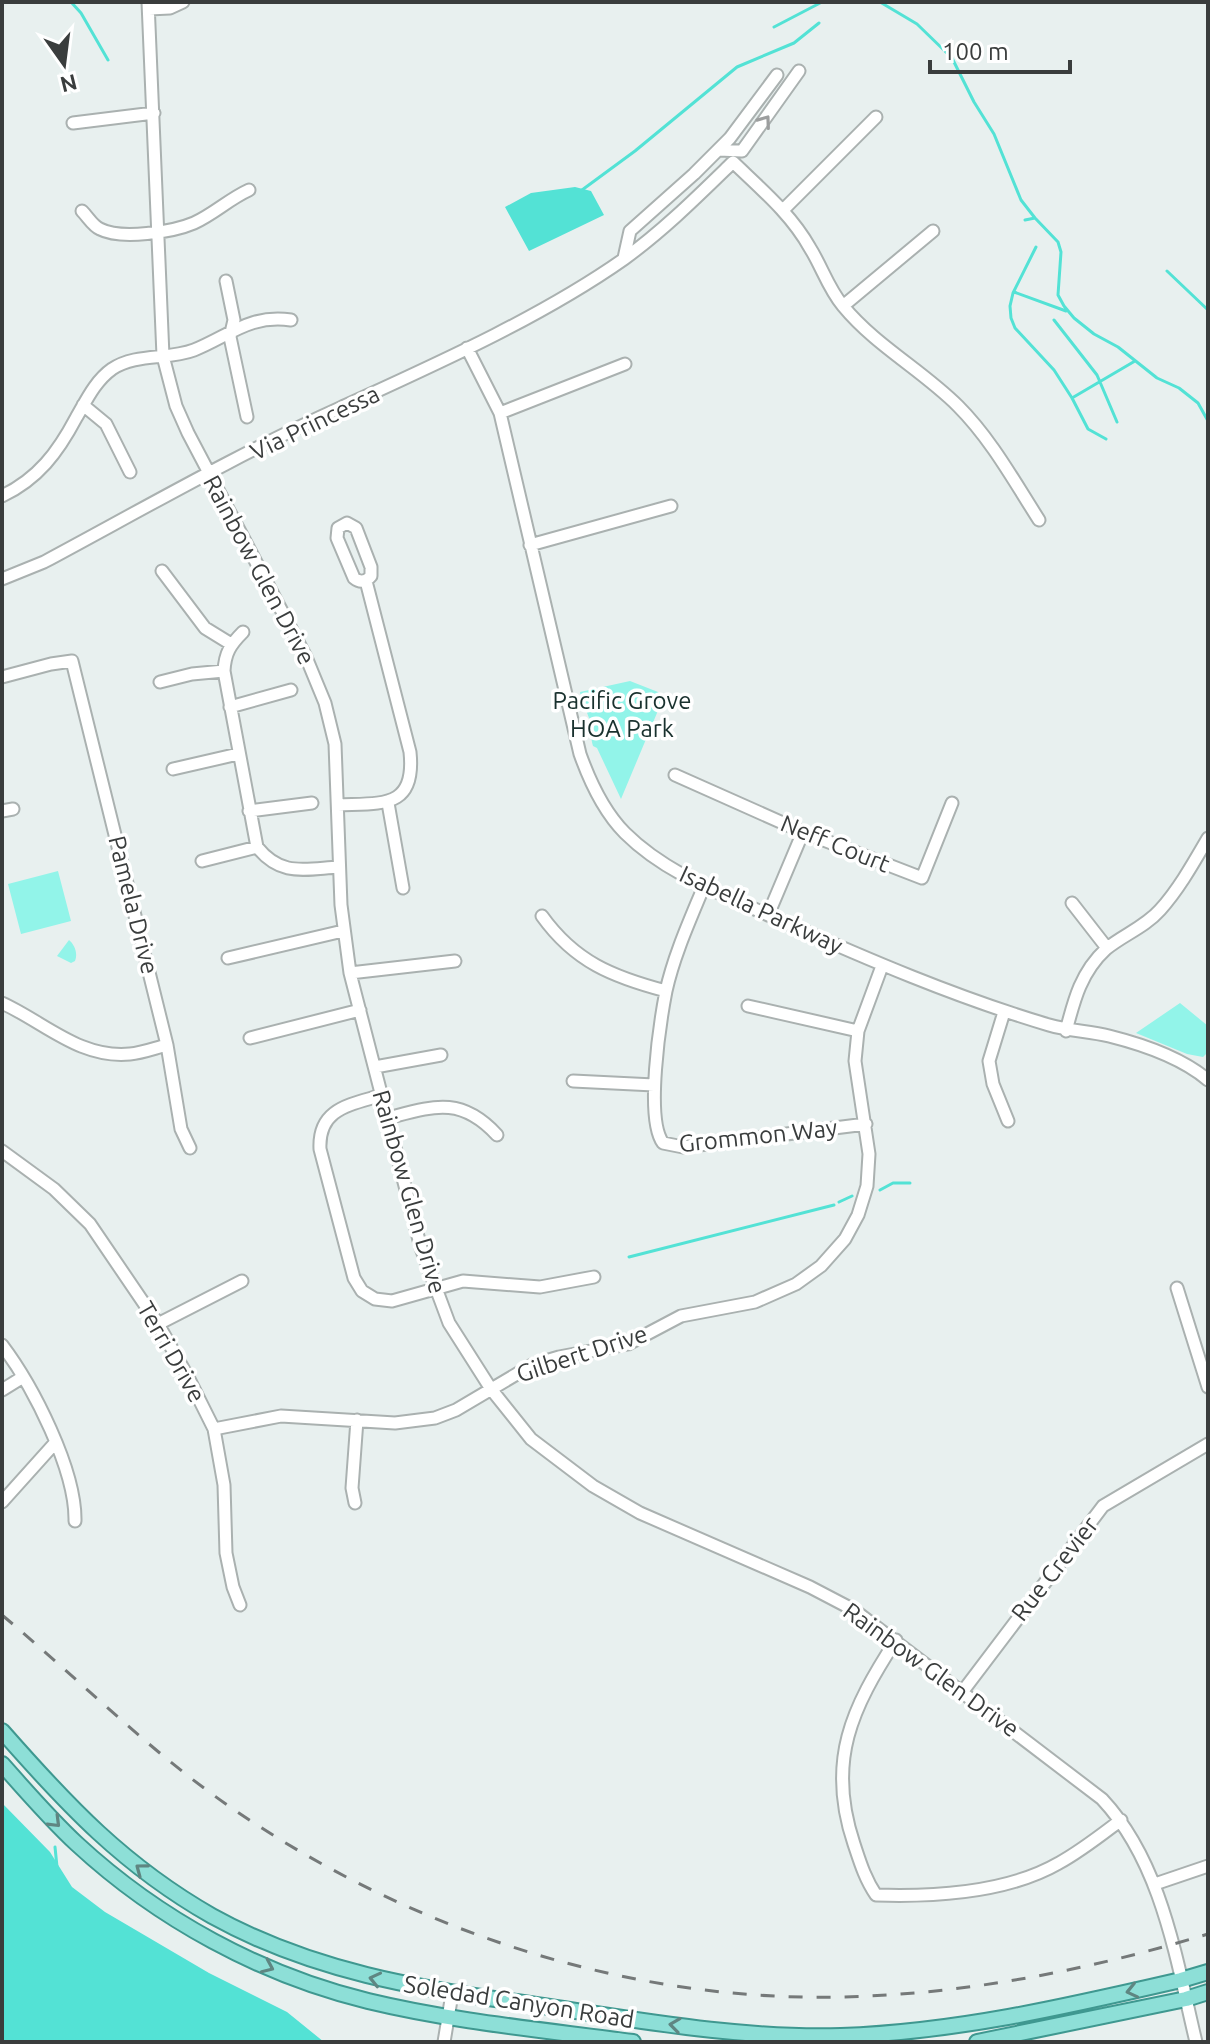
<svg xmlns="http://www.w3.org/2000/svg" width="1210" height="2044" font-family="Ubuntu,sans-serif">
<rect width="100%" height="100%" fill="#e8f0ef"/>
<path fill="#92f4e9" d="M630,681L658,692L662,701L621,799L597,748L593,746C590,737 592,727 589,718C586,709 582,703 580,692Z
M58,871L71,921L21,934L8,884Z
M69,940C75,945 78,954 75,961L71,963L57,956Z
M1180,1003L1208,1026V1052L1203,1057L1187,1054L1136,1033Z"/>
<path fill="#53e2d5" d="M575,187L591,191L604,215L529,251L505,207L531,193Z
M2,1803L50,1852L72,1887L105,1912L209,1973L287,2012L324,2042H2Z"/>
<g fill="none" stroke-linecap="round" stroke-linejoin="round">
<path stroke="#53e2d5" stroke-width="3" d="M71,2L81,13L108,60
M880,2L917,24L952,58L974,102L994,134L1021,200L1035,218L1058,242L1061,252L1058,295L1064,306L1074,318L1094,334L1118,347L1157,378L1179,388L1198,403L1208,421
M774,27L822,2
M582,190L635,151L737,67L794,43L819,23
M1025,220L1035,218
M1036,247L1013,293L1010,306L1011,318L1015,328L1054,370L1072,398L1135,361
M1167,271L1208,310
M1014,292L1066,311
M1054,320L1097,375L1117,422
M1072,398L1088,429L1106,439
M880,1190L893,1183H910
M839,1202L852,1196
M629,1257L834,1205
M55,1847L57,1867"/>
<defs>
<path id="minor" d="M148,2L163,356L176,406L188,433L306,657L325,703L335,744L341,905L350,973L421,1248L449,1323L491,1389L531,1439L593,1486L640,1513L810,1587L854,1610L1102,1799C1162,1863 1176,1959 1196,2042
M149,9L170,8L183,2
M73,123L154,113
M719,150L742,151L799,71
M783,210L876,117
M82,211C88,217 93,226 100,229C121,240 173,232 194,223C214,214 229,199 249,190
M624,258L630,231L694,174L730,138L777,75
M226,281L234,320L230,337L247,417
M843,306L933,231
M467,348L500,413L580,754C590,782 603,811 625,833C666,874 725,895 777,919C867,959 955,997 1049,1025C1069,1031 1089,1031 1109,1036C1141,1044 1182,1058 1208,1080
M83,405L106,424L130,472
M500,413L625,364
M2,496C38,479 58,452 76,418C86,401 95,381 112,369C136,353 168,360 194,350C229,336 250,314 291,320
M347,523L356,528L371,567V576C366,582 360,583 354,578L337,538L338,528Z
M530,545L671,506
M162,571L205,628L231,644
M2,579L44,562C141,510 240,453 340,408C434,365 540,318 624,259C664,230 698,196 733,162C761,189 791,214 810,248C822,267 828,288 843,306C876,346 922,370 958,406C991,439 1014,481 1039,520
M243,632C230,645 225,653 224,671L257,847C281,877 304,869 339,867
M2,677L51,664L72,661L167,1045L181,1129L190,1148
M160,682L192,674L224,671
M230,707L291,690
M173,769L238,754
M675,775L803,832L922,878L952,803
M388,803L403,888
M338,805C382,803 416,809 410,752L366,581
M2,811L13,809
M249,811L312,803
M202,861L257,847
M704,886C690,920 674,955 666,991C660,1022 645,1119 663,1143L683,1147L866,1124
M1072,903L1107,948
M768,915L803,832
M542,916C575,962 613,977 666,991
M228,958L343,931
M350,973L455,961
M2,1003C44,1022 80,1059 130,1054C142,1053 155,1048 167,1045
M748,1006L858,1031
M1004,1012L989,1061L993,1084L1008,1121
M1066,1031C1074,1000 1081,972 1106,949C1123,935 1145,927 1160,910C1179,889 1194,862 1208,838
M250,1038L360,1010
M375,1067L441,1055
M573,1081L654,1085
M382,1095C350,1105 318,1108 320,1149L354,1278L362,1291L375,1299L392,1301L463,1281L540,1287L594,1277
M388,1118C434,1106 461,1096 497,1135
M2,1151L54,1189L90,1224L158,1324L189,1379L214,1429L224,1485L226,1553L233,1587L240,1605
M1177,1288L1208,1387
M158,1324L242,1281
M2,1345C33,1386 76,1470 75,1521
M2,1390L23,1377
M214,1429L281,1416L395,1423L435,1418L456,1410L532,1365L559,1357L628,1344L681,1316L755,1302L796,1284L821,1266L845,1239L858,1215L867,1186L869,1154L855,1061L858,1031L882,966
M2,1502L55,1443
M355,1503L352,1488L357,1420
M896,1640C852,1708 826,1761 854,1844C860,1862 865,1879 876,1895C936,1897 1007,1893 1059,1863C1081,1851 1101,1835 1121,1820
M963,1691L1103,1506L1208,1444
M1155,1884L1208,1866
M444,2042L452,1994"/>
<path id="major" d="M2,1731C67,1805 124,1866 212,1916C311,1971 419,1989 530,2004C632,2019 737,2039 841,2036C957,2032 1068,2006 1181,1980L1208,1972
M2,1764C26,1791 50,1819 77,1844C158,1919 261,1975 368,2001C455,2022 544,2030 633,2042
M977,2042L1186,1999L1208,1992"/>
</defs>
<use href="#minor" stroke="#aab1b0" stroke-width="15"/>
<use href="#major" stroke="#3f9890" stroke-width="18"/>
<use href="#minor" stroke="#fff" stroke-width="11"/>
<use href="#major" stroke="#8ddfd7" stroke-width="14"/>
<path stroke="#757979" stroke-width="3" stroke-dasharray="14 14" stroke-linecap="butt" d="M2,1615C80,1680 152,1754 236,1811C412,1931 628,2002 842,1997C967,1994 1089,1970 1208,1934"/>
</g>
<defs><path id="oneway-chevron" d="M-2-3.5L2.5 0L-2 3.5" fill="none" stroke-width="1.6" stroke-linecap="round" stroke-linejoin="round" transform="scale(2)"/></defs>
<use stroke="#9c9e9e" href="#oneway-chevron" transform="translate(765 121) rotate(-54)"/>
<g stroke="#5f8682">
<use href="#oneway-chevron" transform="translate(55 1822) rotate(45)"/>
<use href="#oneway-chevron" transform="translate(141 1869) rotate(-143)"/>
<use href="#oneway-chevron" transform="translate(268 1967) rotate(24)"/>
<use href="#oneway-chevron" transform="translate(375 1979) rotate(-167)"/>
<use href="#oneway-chevron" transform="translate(1132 1991) rotate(167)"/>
<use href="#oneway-chevron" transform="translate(675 2025) rotate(-172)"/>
</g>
<g text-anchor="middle" stroke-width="7" stroke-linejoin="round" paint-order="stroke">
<g font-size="24" fill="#3a3d3d" stroke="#fff">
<text transform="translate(315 423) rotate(-26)" y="8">Via Princessa</text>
<text transform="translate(259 570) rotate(62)" y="8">Rainbow Glen Drive</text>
<text transform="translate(835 844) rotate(22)" y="8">Neff Court</text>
<text transform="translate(133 905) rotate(76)" y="8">Pamela Drive</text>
<text transform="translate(761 910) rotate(25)" y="8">Isabella Parkway</text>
<text transform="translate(758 1136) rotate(-6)" y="8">Grommon Way</text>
<text transform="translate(409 1192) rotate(74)" y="8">Rainbow Glen Drive</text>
<text transform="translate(171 1352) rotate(60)" y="8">Terri Drive</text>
<text transform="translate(582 1354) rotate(-18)" y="8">Gilbert Drive</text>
<text transform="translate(1055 1569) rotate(-52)" y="8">Rue Crevier</text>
<text transform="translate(931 1670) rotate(36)" y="8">Rainbow Glen Drive</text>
<text transform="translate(519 2002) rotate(9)" y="8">Soledad Canyon Road</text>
</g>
<g font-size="24" fill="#19312e" stroke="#fff">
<text x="622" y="709">Pacific Grove<tspan x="622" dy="28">HOA Park</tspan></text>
</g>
</g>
<rect width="1210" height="2044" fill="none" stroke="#3a3d3d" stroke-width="8"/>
<g transform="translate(64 64) rotate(166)" stroke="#ffffff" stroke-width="6" paint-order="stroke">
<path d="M0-6L14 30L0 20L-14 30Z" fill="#3a3d3d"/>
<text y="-12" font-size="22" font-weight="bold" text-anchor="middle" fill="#3a3d3d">N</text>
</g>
<path d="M930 60v12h140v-12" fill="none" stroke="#3a3d3d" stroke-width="4"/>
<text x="942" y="60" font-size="24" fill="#3a3d3d" stroke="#ffffff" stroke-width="6" paint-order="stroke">100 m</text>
</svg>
